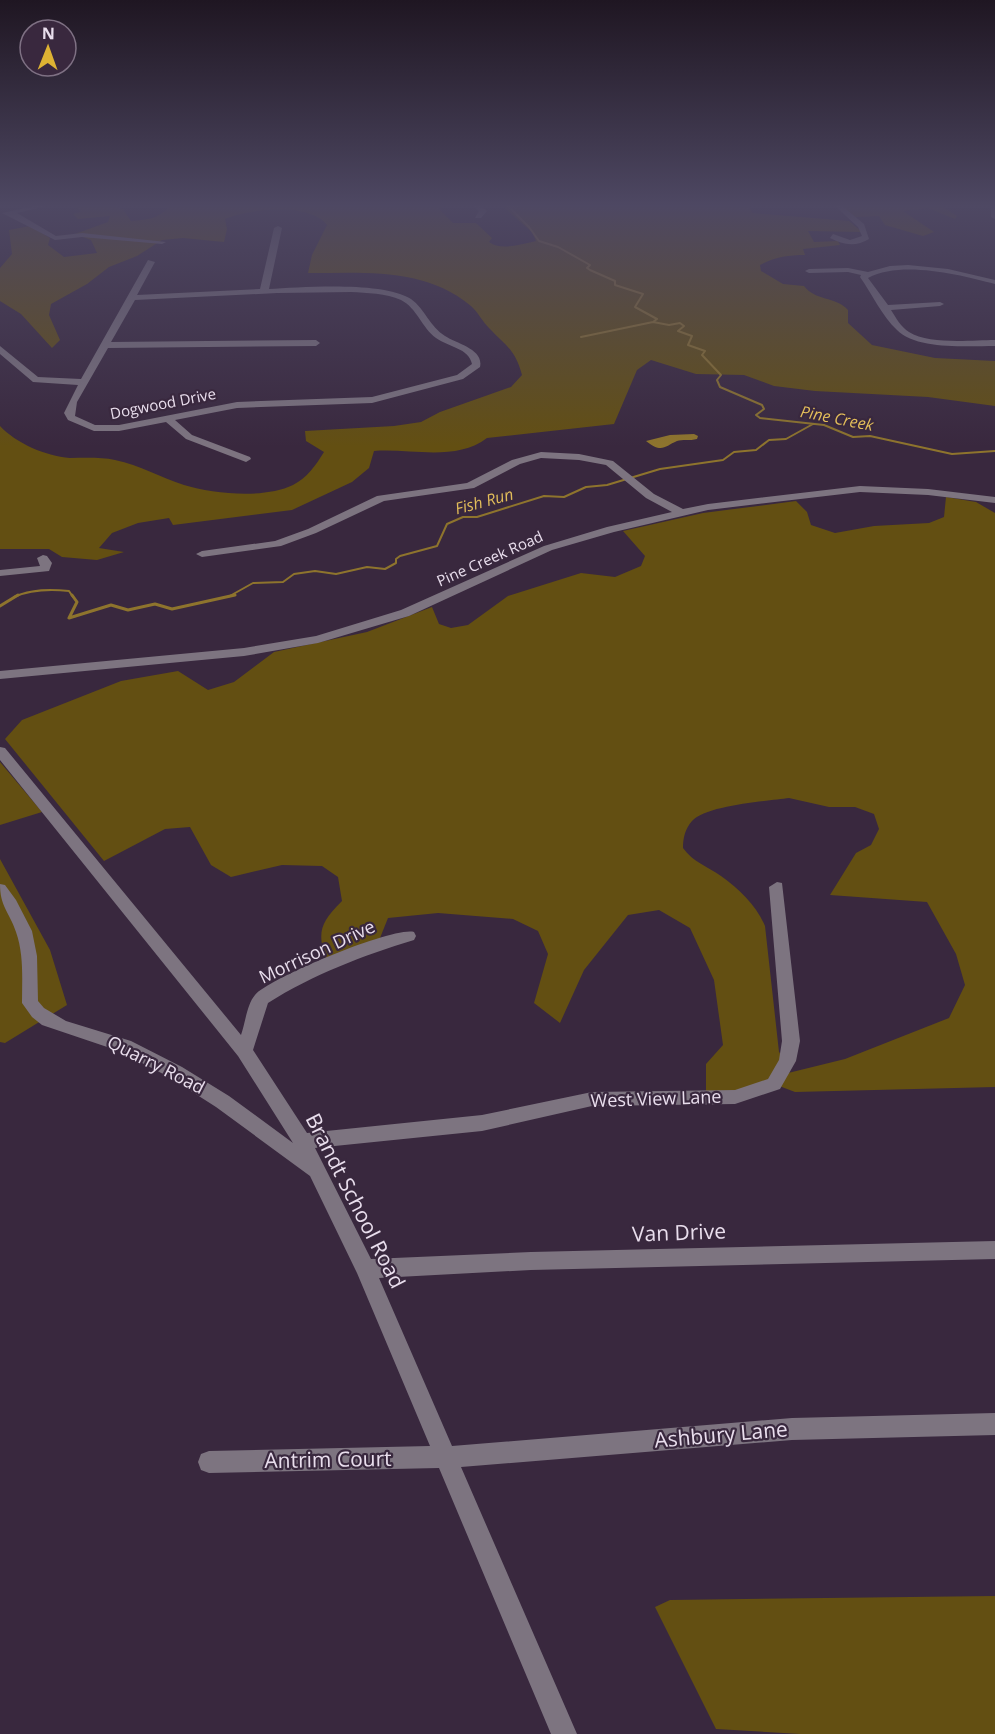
<svg xmlns="http://www.w3.org/2000/svg" width="995" height="1734" font-family="'Open Sans',sans-serif">
<rect width="100%" height="100%" fill="#39283e"/>
<path fill="#634f12" fill-rule="evenodd" d="M73,205H108L123,209L131,221C146,220 158,219 169,207L121,205H446L439,209L453,223H476L492,238L489,242C500,251 523,244 536,241L532,232L501,205H749L752,213L849,221L862,232L808,231L814,242L838,241L840,245L803,249L805,255C788,255 775,257 760,265L761,271L783,284L804,286C815,301 835,296 848,310V323L872,345L935,358L995,361V406L928,397L815,391L774,386L744,375L696,374L651,360L637,370L614,424L487,438C456,462 410,448 374,451L369,468L352,482L292,510L173,525L169,518L138,523L112,533L99,548L124,552L97,560L62,557L49,549H0V426C16,443 45,456 70,458C84,458 101,457 115,460C140,465 161,478 184,485C214,494 264,499 293,485C307,478 316,465 324,452L306,441L305,431L394,426L421,422L440,412L511,387L522,375C515,349 506,346 489,328C482,321 478,312 471,306C425,267 365,273 308,273L312,255L327,225C309,202 249,209 225,219L227,229L224,242L183,238L162,240L137,256L109,267L87,284L51,304L49,315L60,340L52,348L21,314L0,301V268L12,254L9,230L30,226L50,238L48,245L64,257L97,253L91,240L75,234L108,222L110,216L78,219L73,214L81,212Z
M860,205H940L957,216L955,219L928,208L903,211L934,232L923,236L885,225L879,216L855,217L842,207Z
M946,497L976,502L995,513V1087L795,1092L774,1084L706,1099V1064L723,1045L714,980L690,928L659,910L628,915L584,970L560,1023L534,1003L548,954L538,931L513,919L438,913L388,918L378,943L328,965C317,934 318,925 342,901L338,877L322,866L282,865L231,877L211,865L190,827L165,829L104,861L5,739L22,720L121,681L178,671L208,690L234,682L274,652L367,632L432,607L439,624L451,628L468,625L508,596L581,573L615,577L641,566L645,556L623,531L703,513L796,501L807,512L811,525L835,533L874,526L929,523L944,517ZM789,798L829,807H855L874,814L879,829L871,845L856,853L830,895L927,902L956,954L965,985L949,1018L845,1059L780,1075L787,1061L779,1052L765,926C756,905 740,890 721,876C707,866 693,862 683,848C683,838 685,829 692,821C706,805 767,801 789,798Z
M0,762L42,812L0,825Z
M0,859L50,950L67,1005L5,1043L0,1042Z
M995,1596V1734H800L716,1729L655,1607L670,1600Z"/>
<path fill="#8e742d" d="M694,434L698,436L697,439C690,441 682,439 677,441C665,446 662,454 646,441L670,435Z"/>
<g fill="none" stroke-linecap="round" stroke-linejoin="round">
<path stroke="#8e742d" stroke-width="2" d="M507,205L529,227L539,241L558,247L590,265L587,268L590,270L615,281V285L643,294L635,307L657,319L653,322L669,325L680,323L684,326L678,331L692,336L688,345L705,351L702,355L721,375L717,380L720,387L762,405L764,409L756,415L760,418L824,425L853,437L870,436L952,454L995,451
M510,208L521,205
M581,337L653,322
M14,597C32,589 50,589 69,591L73,597
M228,597L253,583L283,582L294,574L315,571L336,574L367,567L385,569L396,563V559L400,556L437,546L447,524L463,517H477L544,496L564,497L586,487L607,485L660,469L723,460L734,452L756,450L769,440L786,439L813,424"/>
<path stroke="#8e742d" stroke-width="3" d="M72,595L77,602L69,618L111,605L128,610L155,604L172,609L235,595
M0,606L18,595"/>
<path fill="#7d7480" fill-rule="evenodd" d="M39,205H51L17,213L56,236L82,233L166,242L162,244L82,237L55,240L2,213Z
M472,205H479L487,211L481,218H475L479,211Z
M834,205H841L864,224L869,239C856,247 843,245 830,238L833,234L850,240L862,236L858,227Z
M991,205H995V219L991,217Z
M278,226L282,228L269,289C303,287 383,281 411,299C425,309 430,327 445,336C457,344 484,349 480,367L463,379L372,403L237,408L175,420L192,435L250,457L251,459L246,462L186,439L166,422L119,431H94L68,420L64,413L78,385L33,382L0,354V346L38,377L81,379L148,260L155,262L137,295L260,289L274,228ZM351,292C367,293 386,293 401,300C417,308 422,328 436,338C448,347 469,348 472,364L457,375L372,397L237,402L119,425H95L75,416L77,402L108,348L316,346L320,343L316,340L111,342L135,300L277,293Z
M908,265L948,269L995,280V284C960,275 902,260 868,278L888,305L940,302L944,304L940,306L891,310C896,318 901,327 909,332C929,345 972,340 995,340V346C968,346 916,350 897,330C882,316 872,294 860,277L861,275L848,272L809,273L805,271L809,269L848,268L868,272L890,266Z
M541,452L579,454L613,461L654,494L683,509L708,504L860,486L928,489L995,497V503L928,495L860,492L708,510L614,532L552,550L409,616L318,643L244,656L0,679V671L244,648L316,636L401,610L544,546L607,527L672,512L646,498L606,465L579,460L541,458L520,464L474,488L384,501L316,533L281,546L202,557L196,554L202,551L275,541L308,529L377,496L467,483L512,460Z
M43,555L47,556L52,563L49,571L0,576V570L40,566L37,558Z
M0,747L5,748L241,1035C245,1024 247,1004 255,995C269,978 394,926 414,932L416,936L414,940C362,956 314,974 268,1003L253,1050L307,1133L482,1115L592,1092L735,1090L768,1079L779,1060L782,1041L769,887L777,882L782,883L800,1041L796,1061L780,1089L735,1104L592,1106L482,1131L315,1148L371,1259L531,1252L995,1241V1259L531,1270L379,1278L452,1446L792,1418L995,1413V1435L792,1440L461,1467L577,1734H551L439,1468L209,1473L201,1470L198,1462L201,1454L209,1451L430,1446L357,1273L310,1176L216,1107L169,1077L119,1051L42,1025L32,1017L22,1003C22,979 24,955 16,932C9,911 0,907 0,884L5,885L16,900L32,931L37,956L38,1001L44,1008L66,1021L131,1041L182,1067L229,1096L293,1143L238,1056L0,760Z"/>
</g>
<linearGradient id="sky" x2="0" y2="1"><stop stop-color="#1f1622"/><stop offset="0.46" stop-color="#4e4863"/><stop offset="1" stop-color="#4e4863" stop-opacity="0"/></linearGradient>
<rect width="995" height="447" fill="url(#sky)"/>
<g text-anchor="middle" stroke-width="4.5" stroke-linejoin="round" paint-order="stroke">
<g font-size="15" fill="#e9deed" stroke="#39283e">
<text transform="translate(163 404) rotate(-11)" y="5">Dogwood Drive</text>
<text transform="translate(490 559) rotate(-24)" y="5">Pine Creek Road</text>
</g>
<g font-size="16" font-style="italic" fill="#e2bd5a" stroke="#39283e">
<text transform="translate(837 418) rotate(11)" y="6">Pine Creek</text>
<text transform="translate(484 501) rotate(-15)" y="6">Fish Run</text>
</g>
<g font-size="18" fill="#e9deed" stroke="#39283e">
<text transform="translate(317 952) rotate(-25)" y="6">Morrison Drive</text>
<text transform="translate(156 1065) rotate(27)" y="6">Quarry Road</text>
<text transform="translate(656 1099) rotate(-2)" y="6">West View Lane</text>
</g>
<g font-size="21" fill="#e9deed" stroke="#39283e">
<text transform="translate(355 1201) rotate(63)" y="7">Brandt School Road</text>
<text transform="translate(679 1233) rotate(-2)" y="7">Van Drive</text>
<text transform="translate(721 1435) rotate(-5)" y="7">Ashbury Lane</text>
<text transform="translate(328 1460) rotate(-1)" y="7">Antrim Court</text>
</g>
</g>
<g transform="translate(48 48) rotate(1)"><circle r="28" fill="#39283e" stroke="#7f7184" stroke-width="1.5"/>
<path d="M0-4.5L10 22L0 15L-10 22Z" fill="#ddb233"/>
<text y="-9" font-size="16" font-weight="bold" text-anchor="middle" fill="#e9deed">N</text>
</g>
</svg>
